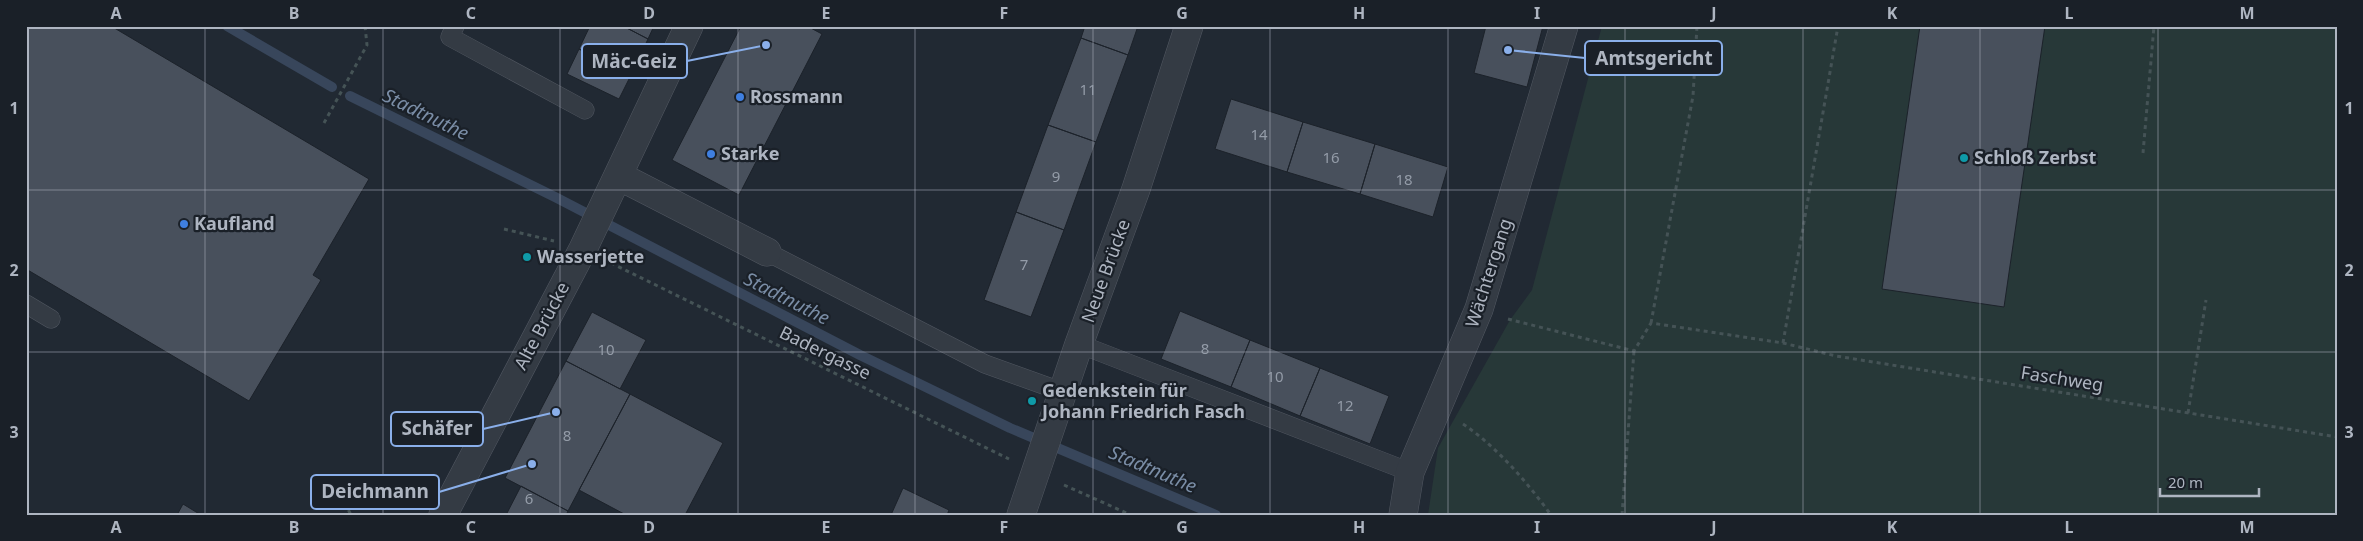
<svg xmlns="http://www.w3.org/2000/svg" width="2363" height="541" font-family="'Noto Sans',sans-serif">
<rect width="100%" height="100%" fill="#212933"/>
<path fill="#273838" d="M1602,26H2337V515H1428L1438,448L1510,320L1532,290Z"/>
<g fill="none" stroke-linecap="round" stroke-linejoin="round">
<path stroke="#38465b" stroke-width="10" d="M227,26L332,87
M350,96L555,197L860,355L1010,428L1216,515"/>
</g>
<path fill="#48505c" stroke="#1c222a" d="M26,26H111L369,179L313,275L321,280L249,401L26,269Z
M590,26H623L648,39L631,75L579,49Z
M623,26H654L648,39Z
M741,26H807L822,34L739,195L672,160Z
M1085,26H1138L1128,55L1081,38Z
M1486,26H1543L1527,87L1474,73Z
M1920,26H2045L2004,307L1882,289Z
M1081,38L1128,55L1096,142L1048,125Z
M579,49L631,75L619,99L567,74Z
M1231,99L1303,122L1287,172L1215,149Z
M1303,122L1375,144L1360,194L1287,172Z
M1048,125L1096,142L1064,230L1016,212Z
M1375,144L1448,167L1433,217L1360,194Z
M1016,212L1064,230L1031,317L984,300Z
M1180,311L1250,340L1231,387L1161,359Z
M592,312L646,340L620,389L566,361Z
M1250,340L1320,368L1300,416L1231,387Z
M566,361L630,394L568,511L505,478Z
M1320,368L1389,396L1370,444L1300,416Z
M630,394L723,443L685,515H626L579,490Z
M521,486L568,511L566,515H506Z
M903,488L949,510L947,515H891Z
M183,504L201,515H177Z"/>
<g fill="none" stroke-linecap="round" stroke-linejoin="round">
<defs>
<path id="lane" d="M455,26L450,37L585,110
M767,252L985,364L1063,392
M26,304L51,319
M1079,344L1410,472"/>
<path id="street" d="M619,176L767,252
M443,515L583,249L689,26
M1021,515L1079,344L1136,189L1189,26
M1403,515L1410,472L1479,309L1564,26"/>
</defs>
<use href="#lane" stroke="#525862" stroke-width="19"/>
<use href="#street" stroke="#525862" stroke-width="29"/>
<path stroke="#455356" stroke-width="3" stroke-dasharray="4 4" stroke-linecap="butt" d="M324,123L367,45L365,26
M2143,153L2154,26
M504,229L554,241
M611,263L1009,459
M1508,319L1634,351L1651,323L1783,343L1836,356L2337,437
M1651,323L1693,96L1697,26
M1783,343L1838,26
M2188,413L2206,300
M1463,424C1497,447 1527,482 1551,515
M1064,485L1131,515
M341,496L351,515
M1622,515L1634,351"/>
<use href="#lane" stroke="#343b44" stroke-width="18"/>
<use href="#street" stroke="#343b44" stroke-width="28"/>
</g>
<path fill="none" stroke="#aeb5c1" stroke-width="1" stroke-opacity="0.55" d="M205,26V515M383,26V515M560,26V515M738,26V515M915,26V515M1093,26V515M1270,26V515M1448,26V515M1625,26V515M1803,26V515M1980,26V515M2158,26V515M26,190H2337M26,352H2337"/>
<g fill="#3f7fe0" stroke="#1a2028" stroke-width="2">
<circle cx="740" cy="97" r="5"/>
<circle cx="711" cy="154" r="5"/>
<circle cx="184" cy="224" r="5"/>
</g>
<g fill="#0f9aa8" stroke="#1a2028" stroke-width="2">
<circle cx="1964" cy="158" r="5"/>
<circle cx="527" cy="257" r="5"/>
<circle cx="1032" cy="401" r="5"/>
</g>
<g text-anchor="middle" stroke-width="4.5" stroke-linejoin="round" paint-order="stroke">
<g font-size="15" fill="#949ca8">
<text x="1088" y="95">11</text>
<text x="1259" y="140">14</text>
<text x="1331" y="163">16</text>
<text x="1056" y="182">9</text>
<text x="1404" y="185">18</text>
<text x="1024" y="270">7</text>
<text x="1205" y="354">8</text>
<text x="606" y="355">10</text>
<text x="1275" y="382">10</text>
<text x="1345" y="411">12</text>
<text x="567" y="441">8</text>
<text x="529" y="504">6</text>
</g>
<g font-size="18" font-weight="bold" fill="#aeb5c1" stroke="#1a2028" text-anchor="start">
<text x="750" y="103">Rossmann</text>
<text x="721" y="160">Starke</text>
<text x="1974" y="164">Schloß Zerbst</text>
<text x="194" y="230">Kaufland</text>
<text x="537" y="263">Wasserjette</text>
<text x="1042" y="397">Gedenkstein für<tspan x="1042" dy="21">Johann Friedrich Fasch</tspan></text>
</g>
<g font-size="18" fill="#aeb5c1" stroke="#1a2028">
<text transform="translate(1106 271) rotate(-70)" y="6">Neue Brücke</text>
<text transform="translate(1489 273) rotate(-72)" y="6">Wächtergang</text>
<text transform="translate(542 326) rotate(-62)" y="6">Alte Brücke</text>
<text transform="translate(825 353) rotate(26)" y="6">Badergasse</text>
<text transform="translate(2062 379) rotate(9)" y="6">Faschweg</text>
</g>
<g font-size="19" font-style="italic" fill="#7a8da6" stroke="#1a2028">
<text transform="translate(426 114) rotate(26)" y="7">Stadtnuthe</text>
<text transform="translate(787 298) rotate(27)" y="7">Stadtnuthe</text>
<text transform="translate(1153 469) rotate(23)" y="7">Stadtnuthe</text>
</g>
</g>
<path fill="none" stroke="#8aafea" stroke-width="2" d="M1508 50L1585 58M766 45L687 61M556 412L483 429M532 464L439 492"/>
<g fill="#8aafea" stroke="#1a2028" stroke-width="2">
<circle cx="1508" cy="50" r="5"/>
<circle cx="766" cy="45" r="5"/>
<circle cx="556" cy="412" r="5"/>
<circle cx="532" cy="464" r="5"/>
</g>
<g fill="#1a2028" stroke="#8aafea" stroke-width="2">
<rect x="1585" y="41" width="137" height="34" rx="5"/>
<rect x="582" y="44" width="105" height="34" rx="5"/>
<rect x="391" y="412" width="92" height="34" rx="5"/>
<rect x="311" y="475" width="128" height="34" rx="5"/>
</g>
<g font-size="19" text-anchor="middle" font-weight="bold" fill="#aeb5c1">
<text x="1654" y="65">Amtsgericht</text>
<text x="634" y="68">Mäc-Geiz</text>
<text x="437" y="435">Schäfer</text>
<text x="375" y="498">Deichmann</text>
</g>
<rect width="2363" height="541" fill="none" stroke="#1a2028" stroke-width="55"/>
<path d="M2160 488v8h99v-8" fill="none" stroke="#aeb5c1" stroke-width="2.5"/>
<text x="2168" y="488" font-size="15" fill="#aeb5c1" stroke="#1a2028" stroke-width="4" paint-order="stroke">20 m</text>
<rect x="28" y="28" width="2308" height="486" fill="none" stroke="#aeb5c1" stroke-width="2"/>
<g font-size="16" text-anchor="middle" font-weight="bold" fill="#aeb5c1">
<text x="116" y="19">A</text>
<text x="294" y="19">B</text>
<text x="471" y="19">C</text>
<text x="649" y="19">D</text>
<text x="826" y="19">E</text>
<text x="1004" y="19">F</text>
<text x="1182" y="19">G</text>
<text x="1359" y="19">H</text>
<text x="1537" y="19">I</text>
<text x="1714" y="19">J</text>
<text x="1892" y="19">K</text>
<text x="2069" y="19">L</text>
<text x="2247" y="19">M</text>
<text x="14" y="114">1</text>
<text x="2349" y="114">1</text>
<text x="14" y="276">2</text>
<text x="2349" y="276">2</text>
<text x="14" y="438">3</text>
<text x="2349" y="438">3</text>
<text x="116" y="533">A</text>
<text x="294" y="533">B</text>
<text x="471" y="533">C</text>
<text x="649" y="533">D</text>
<text x="826" y="533">E</text>
<text x="1004" y="533">F</text>
<text x="1182" y="533">G</text>
<text x="1359" y="533">H</text>
<text x="1537" y="533">I</text>
<text x="1714" y="533">J</text>
<text x="1892" y="533">K</text>
<text x="2069" y="533">L</text>
<text x="2247" y="533">M</text>
</g>
</svg>
